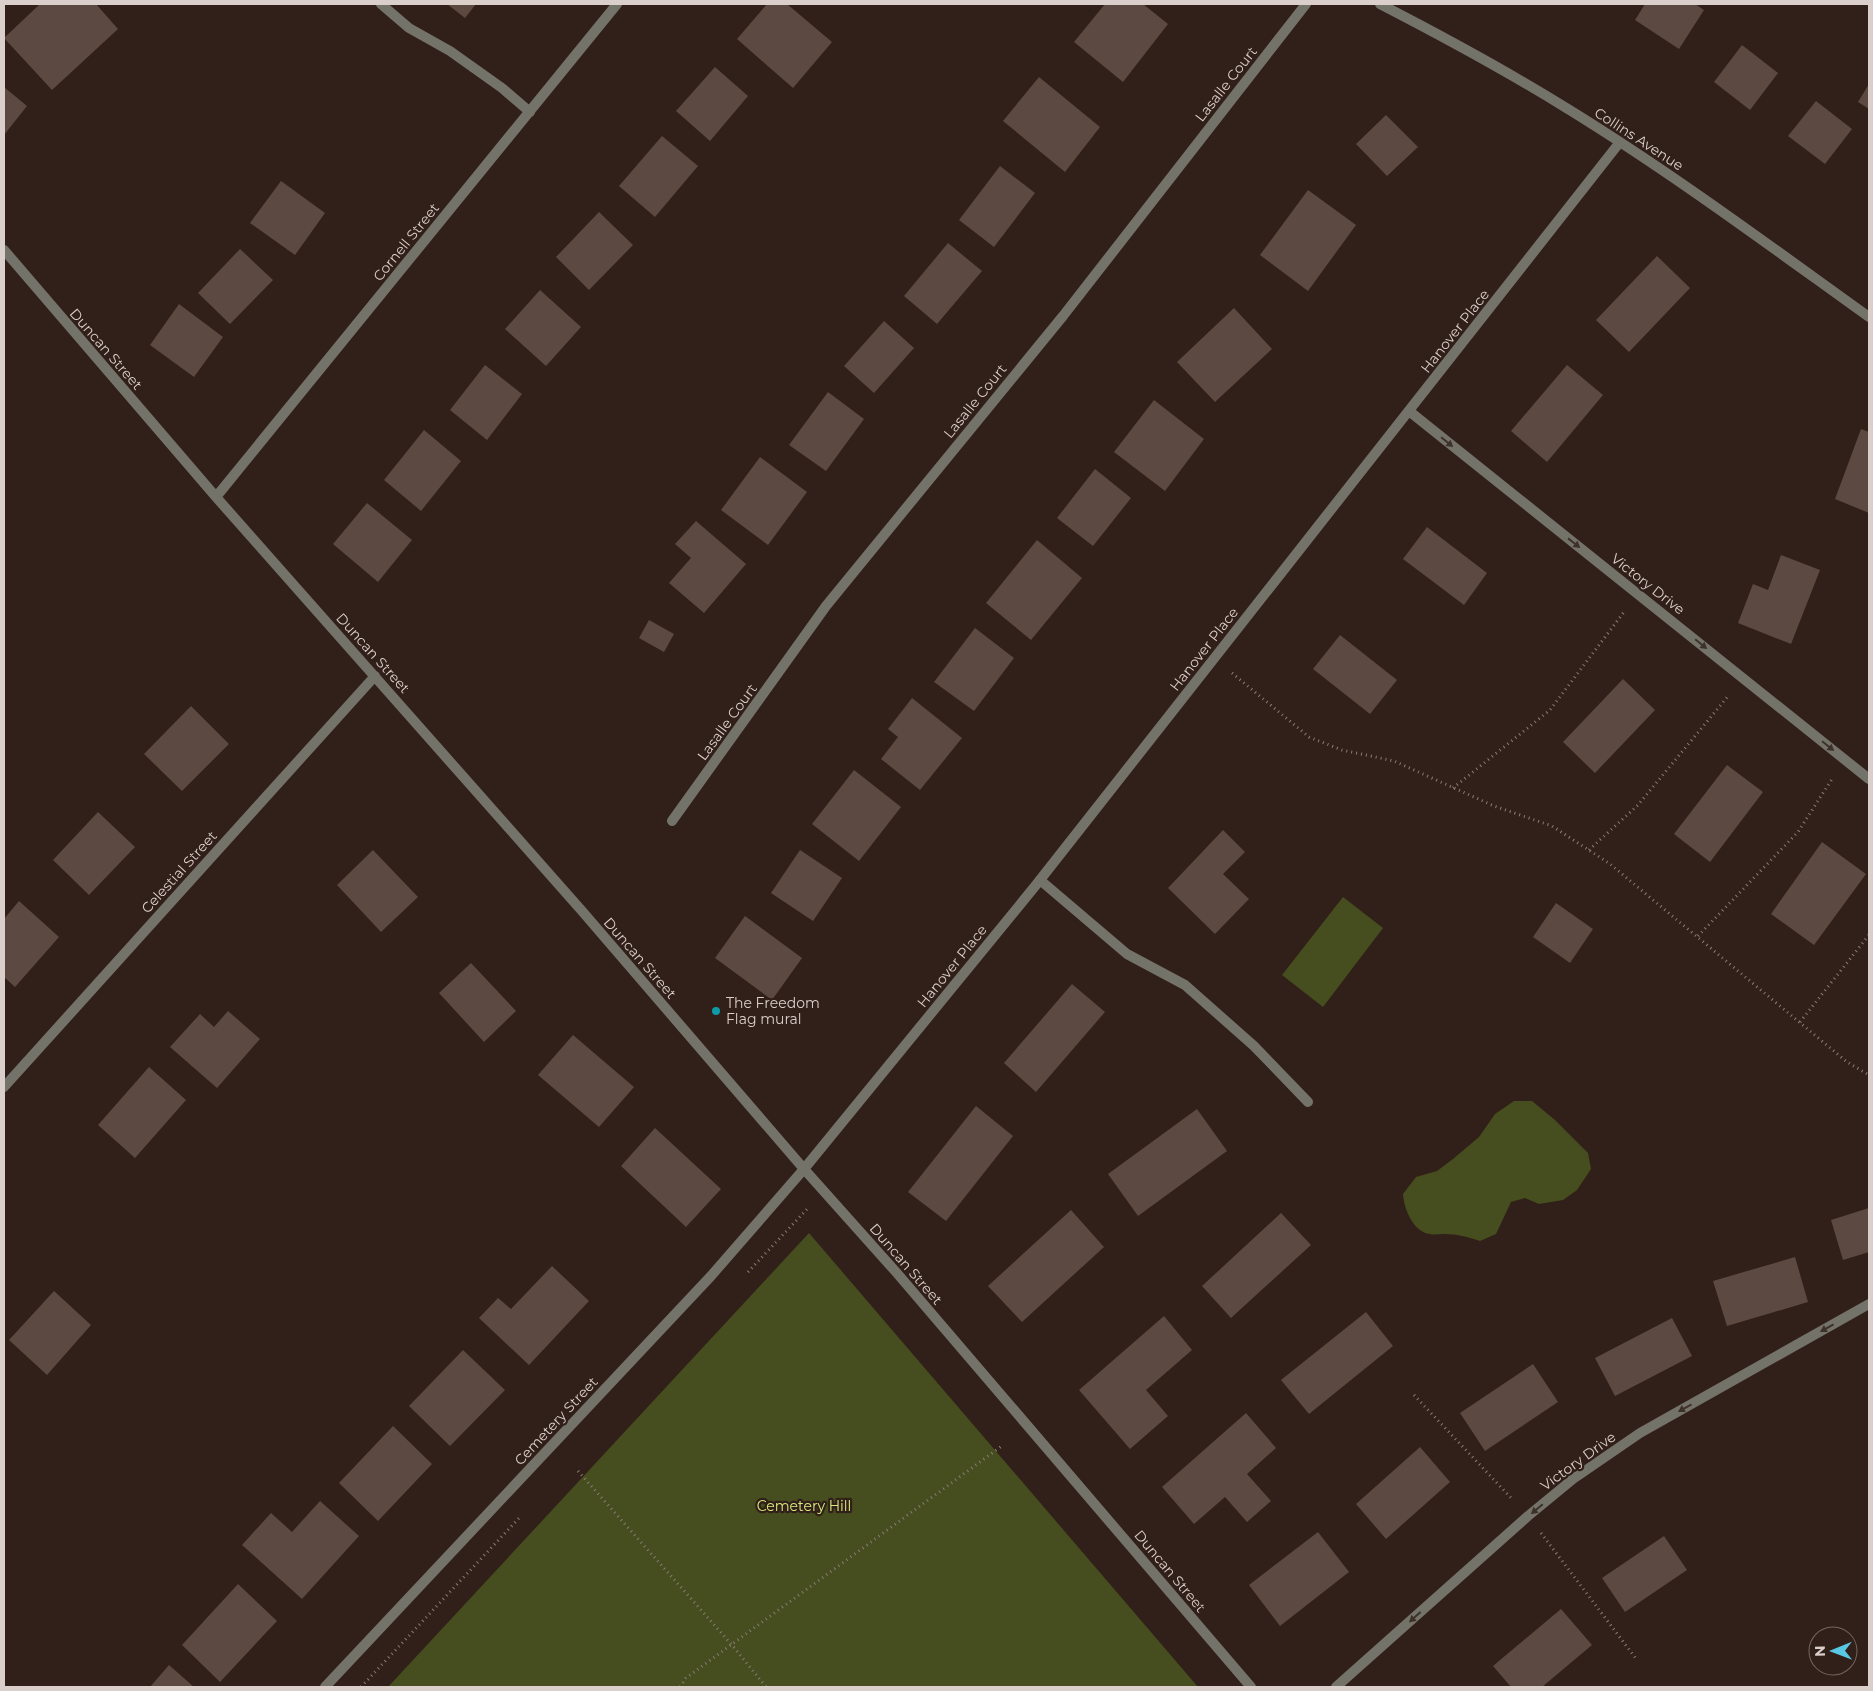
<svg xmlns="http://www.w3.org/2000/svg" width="1873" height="1691" font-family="Montserrat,sans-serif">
<rect width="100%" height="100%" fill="#312019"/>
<path fill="#464d1e" d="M1343,897L1383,928L1323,1007L1282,975Z
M1514,1101H1532L1555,1120L1588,1153L1591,1169L1577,1190L1563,1200L1539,1204L1525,1198L1511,1202L1496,1234L1480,1241C1468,1237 1457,1234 1445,1234C1440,1234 1434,1235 1429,1234C1413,1231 1404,1209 1403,1194L1416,1177L1437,1171L1453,1159L1479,1137L1495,1114Z
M809,1233L1198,1687H388Z"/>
<path fill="#5c4941" d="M40,4H96L118,29L52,90L4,38Z
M447,4H476L465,18Z
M767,4H787L832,42L793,88L737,39Z
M1105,4H1143L1168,24L1123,82L1074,42Z
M1645,4H1695L1704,10L1679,49L1635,20Z
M1742,45L1778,73L1750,110L1714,82Z
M715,67L748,96L710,141L676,111Z
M1039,77L1100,127L1065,172L1003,121Z
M1869,84V109L1858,102Z
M4,87L27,106L4,135Z
M1816,101L1852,129L1825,164L1788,136Z
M1386,115L1418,147L1387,176L1356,144Z
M662,136L698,166L655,217L619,186Z
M1000,166L1035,193L994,247L959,220Z
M281,181L325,213L295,255L250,223Z
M1308,190L1356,225L1308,291L1260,255Z
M599,212L633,245L589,290L556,257Z
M948,243L982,271L937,324L904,296Z
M240,249L273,280L230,324L198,293Z
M1657,256L1690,288L1629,352L1596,320Z
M540,290L581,327L546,366L505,329Z
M179,304L223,337L194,377L150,345Z
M1234,308L1272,349L1215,402L1177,362Z
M884,321L914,348L874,393L844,366Z
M485,365L522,394L487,440L450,410Z
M1567,365L1603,395L1547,462L1511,431Z
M828,392L864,419L826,471L789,445Z
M1154,400L1204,439L1165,491L1114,452Z
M1861,429L1869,432V513L1835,499Z
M424,430L461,461L421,511L384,480Z
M760,457L807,492L768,545L721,510Z
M1095,469L1131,498L1093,546L1057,518Z
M367,503L412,540L378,582L333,544Z
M696,521L746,564L704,613L669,583L691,558L675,544Z
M1427,527L1487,573L1464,605L1403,559Z
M1037,540L1082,578L1031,640L986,603Z
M1781,555L1820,570L1791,644L1738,623L1753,584L1768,590Z
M649,620L674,634L664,652L639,638Z
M975,628L1014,658L974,711L934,682Z
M1340,635L1397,680L1370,714L1313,669Z
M1623,679L1655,710L1595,773L1563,742Z
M912,698L962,738L920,790L881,759L898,737L888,729Z
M191,706L229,744L182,791L144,754Z
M1727,765L1763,792L1710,862L1674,834Z
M854,770L901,807L859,861L812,824Z
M98,812L135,847L89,895L53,860Z
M1223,830L1245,852L1223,874L1249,899L1215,934L1168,888Z
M1822,842L1866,874L1814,945L1771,914Z
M373,850L418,897L381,932L337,885Z
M800,850L842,878L813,921L771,893Z
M19,901L59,937L15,987L4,977V919Z
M1556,903L1593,929L1570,963L1533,937Z
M745,916L802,958L772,1000L715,958Z
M471,963L516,1011L484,1042L439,993Z
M1072,984L1105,1012L1036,1092L1004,1063Z
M228,1011L260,1039L217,1088L170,1047L200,1014L214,1027Z
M573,1035L634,1087L599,1127L538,1075Z
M149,1067L186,1100L135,1158L98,1125Z
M976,1106L1013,1136L946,1221L908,1192Z
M1197,1109L1227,1151L1138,1216L1108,1174Z
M655,1128L721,1189L686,1227L621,1166Z
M1869,1208V1252L1843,1260L1831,1220Z
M1071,1210L1104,1247L1022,1322L988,1286Z
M1281,1213L1311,1245L1231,1318L1202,1286Z
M1795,1257L1808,1302L1727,1326L1713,1281Z
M552,1266L589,1301L529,1365L479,1318L498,1298L511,1309Z
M54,1291L91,1325L47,1375L9,1340Z
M1366,1312L1393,1346L1309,1414L1281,1380Z
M1164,1316L1192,1350L1146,1390L1168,1416L1130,1449L1079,1390Z
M1672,1318L1692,1356L1615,1396L1595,1358Z
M463,1350L505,1390L450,1446L409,1406Z
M1533,1364L1558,1402L1485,1451L1460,1413Z
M1246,1413L1276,1448L1247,1474L1271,1501L1247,1522L1225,1497L1194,1524L1162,1487Z
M393,1426L432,1464L378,1521L339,1483Z
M1420,1447L1450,1482L1386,1539L1356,1504Z
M320,1501L359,1536L302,1599L242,1545L271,1513L292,1532Z
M1318,1532L1349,1572L1280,1626L1249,1585Z
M1664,1536L1687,1570L1625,1612L1602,1578Z
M238,1584L277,1621L220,1682L182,1645Z
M1561,1609L1592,1645L1542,1687H1511L1493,1666Z
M169,1665L194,1687H150Z"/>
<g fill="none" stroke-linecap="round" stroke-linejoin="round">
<path stroke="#8a7c77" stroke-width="3" stroke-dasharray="1 4" stroke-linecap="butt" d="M1232,673L1309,737L1342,750L1394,761L1494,806L1552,826L1610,864L1847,1062L1869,1075
M1453,788L1550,710L1624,612
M1589,850L1638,805L1729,695
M1698,936L1798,832L1832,779
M1800,1022L1869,935
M748,1272L809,1207
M1414,1395L1513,1500
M578,1471L732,1645L766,1687
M1541,1533L1637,1660
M361,1687L521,1516
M680,1687L686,1678L1003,1445"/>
<path stroke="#74736a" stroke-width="10" d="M381,4L409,28L450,51L502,88L530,112
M1040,880L1127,954L1185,985L1254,1046L1308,1102"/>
<path stroke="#74736a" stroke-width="10" d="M1380,4C1444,37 1507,71 1568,109C1672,173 1770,246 1869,317
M4,250L216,497L582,911L804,1169L896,1272L1251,1687
M1409,411L1869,779
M216,497L617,4
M672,821L826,606L1063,316L1306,4
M4,1087L375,676
M325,1687L711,1276L804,1169L1036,885L1620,142
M1336,1687L1528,1516L1573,1479L1640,1433L1869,1304"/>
</g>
<defs><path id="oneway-solid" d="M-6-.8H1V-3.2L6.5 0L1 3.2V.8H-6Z" transform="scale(1.25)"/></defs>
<g fill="#3e3129">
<use href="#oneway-solid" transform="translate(1447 442) rotate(39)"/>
<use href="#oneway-solid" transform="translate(1574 543) rotate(38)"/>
<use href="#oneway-solid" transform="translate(1701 644) rotate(39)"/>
<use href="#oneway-solid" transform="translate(1828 746) rotate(39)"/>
<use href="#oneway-solid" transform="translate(1827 1328) rotate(151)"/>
<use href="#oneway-solid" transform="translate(1685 1408) rotate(151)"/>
<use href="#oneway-solid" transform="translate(1537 1509) rotate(140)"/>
<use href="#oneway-solid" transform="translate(1415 1617) rotate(138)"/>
</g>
<circle fill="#0f9aa8" stroke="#312019" stroke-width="2" cx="716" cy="1011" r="5"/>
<g text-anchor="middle" stroke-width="4.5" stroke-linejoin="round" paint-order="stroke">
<g font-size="14" fill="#dbcfcb" stroke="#312019">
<text transform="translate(1226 84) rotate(-52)" y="5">Lasalle Court</text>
<text transform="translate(1639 139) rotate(33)" y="5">Collins Avenue</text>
<text transform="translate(406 242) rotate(-51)" y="5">Cornell Street</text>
<text transform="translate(1455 331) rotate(-52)" y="5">Hanover Place</text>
<text transform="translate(106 349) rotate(49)" y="5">Duncan Street</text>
<text transform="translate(975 401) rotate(-51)" y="5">Lasalle Court</text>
<text transform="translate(1648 584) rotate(38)" y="5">Victory Drive</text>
<text transform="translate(1204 649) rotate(-52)" y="5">Hanover Place</text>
<text transform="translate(373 653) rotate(48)" y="5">Duncan Street</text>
<text transform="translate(727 722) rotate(-54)" y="5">Lasalle Court</text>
<text transform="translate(179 872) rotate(-48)" y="5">Celestial Street</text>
<text transform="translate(640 958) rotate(49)" y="5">Duncan Street</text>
<text transform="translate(952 966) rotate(-51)" y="5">Hanover Place</text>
<text transform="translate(906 1264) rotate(49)" y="5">Duncan Street</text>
<text transform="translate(556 1421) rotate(-47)" y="5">Cemetery Street</text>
<text transform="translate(1578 1461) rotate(-36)" y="5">Victory Drive</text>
<text transform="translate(1170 1571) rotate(50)" y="5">Duncan Street</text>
</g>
<g font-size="14" fill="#dbcfcb" stroke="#312019" text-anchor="start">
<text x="726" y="1008">The Freedom<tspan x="726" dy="16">Flag mural</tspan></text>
</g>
<g font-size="14" fill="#d8eb7c" stroke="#312019">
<text x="804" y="1511">Cemetery Hill</text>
</g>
</g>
<rect width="1873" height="1691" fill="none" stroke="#dbcfcb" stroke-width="10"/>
<g transform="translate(1833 1651) rotate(269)"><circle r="24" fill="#312019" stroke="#756660"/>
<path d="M0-4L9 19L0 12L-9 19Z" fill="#59c8e4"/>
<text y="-8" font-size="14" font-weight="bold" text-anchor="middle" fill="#dbcfcb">N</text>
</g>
</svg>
